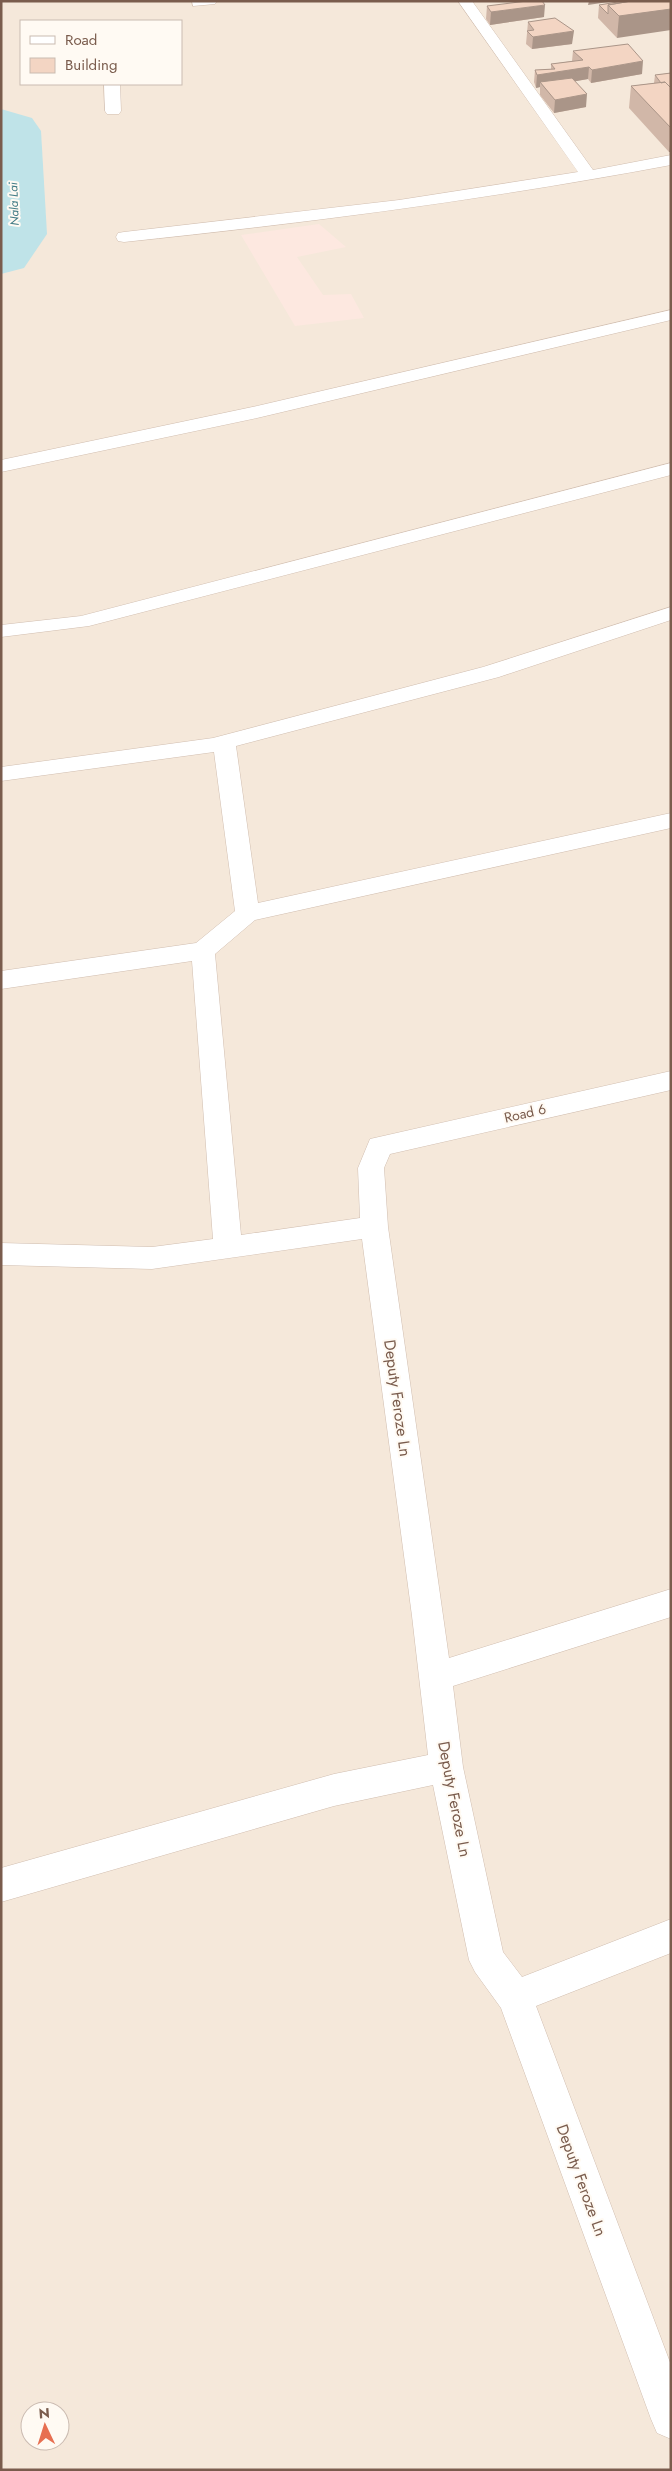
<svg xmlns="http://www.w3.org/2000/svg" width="672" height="2471" font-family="Jost,sans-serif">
<rect width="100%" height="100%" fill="#fdf6ec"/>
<path fill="#f5e8da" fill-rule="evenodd" d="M1,1H671V2470H1ZM21,21H181V84H21ZM30,2411H60V2441H30Z"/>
<path fill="#fde8e0" d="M319,224L346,247L297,257L323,295L351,294L364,318L295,326L241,235Z"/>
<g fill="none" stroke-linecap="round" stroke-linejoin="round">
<path fill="#bfe3e8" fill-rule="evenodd" d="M1,109L32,118L41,131L47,234L24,268L1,274Z"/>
<defs>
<path id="minor" d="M192,1H217L215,4L193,6Z
M458,1H472L593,170L671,155V165C490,199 307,223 124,242L118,241L116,237L118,233L124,232L399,200L578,172Z
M104,84H120L121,111L119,114H107L105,111Z
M671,310V320L257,418L1,472V460L257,406Z
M671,463V475L89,626L1,637V625L81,616Z
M671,607V620L499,677L236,746L258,903L671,813V828L255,920L215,954L241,1235L360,1218L358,1168L370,1139L671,1071V1090L390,1154L384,1168L388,1227L449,1658L671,1589V1617L453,1686L463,1767L503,1952L522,1977L671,1919V1953L536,2006L671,2365V2439L657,2433L651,2419L501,2008L475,1972L469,1960L433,1785L334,1806L1,1902V1868L334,1774L428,1755L412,1616L362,1239L152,1269L1,1265V1243L152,1247L213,1239L192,961L1,989V971L196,943L235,911L214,752L1,781V767L213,738L483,667Z"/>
</defs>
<use href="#minor" stroke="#d1beb0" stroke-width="1"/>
<use href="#minor" fill="#fff" fill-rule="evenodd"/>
</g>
<path fill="#d1b7a8" d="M624,1L617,38L598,18L599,5Z
M487,6L544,17L490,25L486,19Z
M528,22L572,44L532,49L526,44Z
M573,51L642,74L591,83L588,79L575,81L586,107L554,113L540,95V87L536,88L534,82L535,70L551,69V64L572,61Z
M671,73V152H669L629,108L631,86L654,83L655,75Z"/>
<path fill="#aa9588" d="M589,1H615L588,5Z
M671,4V30L617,38L619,16Z
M545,5L544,17L490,25L491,12Z
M574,31L572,44L532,49L533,37Z
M643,61L642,74L591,83L592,70Z
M589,67L588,79L544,87L540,82V87L536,88L537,75Z
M587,94L586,107L554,113L555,100Z
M671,137V152H669Z"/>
<path fill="#f3d5c3" stroke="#aa9588" d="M527,1H542L545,5L491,12L487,6Z
M624,1H631L608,5V14L599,5Z
M631,1H671V9L619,16L608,5Z
M555,18L574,31L533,37L527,31L534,30L528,22Z
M628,44L643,61L592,70L589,67L537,75L535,70L555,69L551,64L583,60L573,51Z
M671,73V87H670L665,82L661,83L655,75Z
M572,78L587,94L555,100L540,82Z
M665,82L671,88V128L631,86Z"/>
<g text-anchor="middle" stroke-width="4" stroke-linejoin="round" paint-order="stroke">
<g font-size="12" font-style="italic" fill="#437c86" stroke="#fffaf3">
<text transform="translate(14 204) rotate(-92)" y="4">Nala Lai</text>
</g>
<g font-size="14" fill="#7a5c4d" stroke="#fffaf3">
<text transform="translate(525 1113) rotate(-13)" y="5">Road 6</text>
</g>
<g font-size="16" fill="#7a5c4d" stroke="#fffaf3">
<text transform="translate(398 1398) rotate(82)" y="6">Deputy Feroze Ln</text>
<text transform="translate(455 1799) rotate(79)" y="6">Deputy Feroze Ln</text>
<text transform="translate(582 2180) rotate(70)" y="6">Deputy Feroze Ln</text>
</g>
</g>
<rect width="672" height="2471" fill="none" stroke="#7a5c4d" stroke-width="5"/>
<rect x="20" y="20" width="162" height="65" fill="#fffaf3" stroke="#cabbb1"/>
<rect x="30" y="36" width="25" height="8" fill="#ffffff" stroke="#cabbb1"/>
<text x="65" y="45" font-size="15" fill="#7a5c4d">Road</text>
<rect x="30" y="58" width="25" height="15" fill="#f3d5c3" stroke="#cabbb1"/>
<text x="65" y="70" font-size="15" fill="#7a5c4d">Building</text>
<g transform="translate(45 2426) rotate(356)"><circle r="24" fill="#fffaf3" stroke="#cabbb1"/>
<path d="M0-4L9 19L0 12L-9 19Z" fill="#e76f51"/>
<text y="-8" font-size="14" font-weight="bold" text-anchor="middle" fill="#7a5c4d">N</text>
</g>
</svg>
